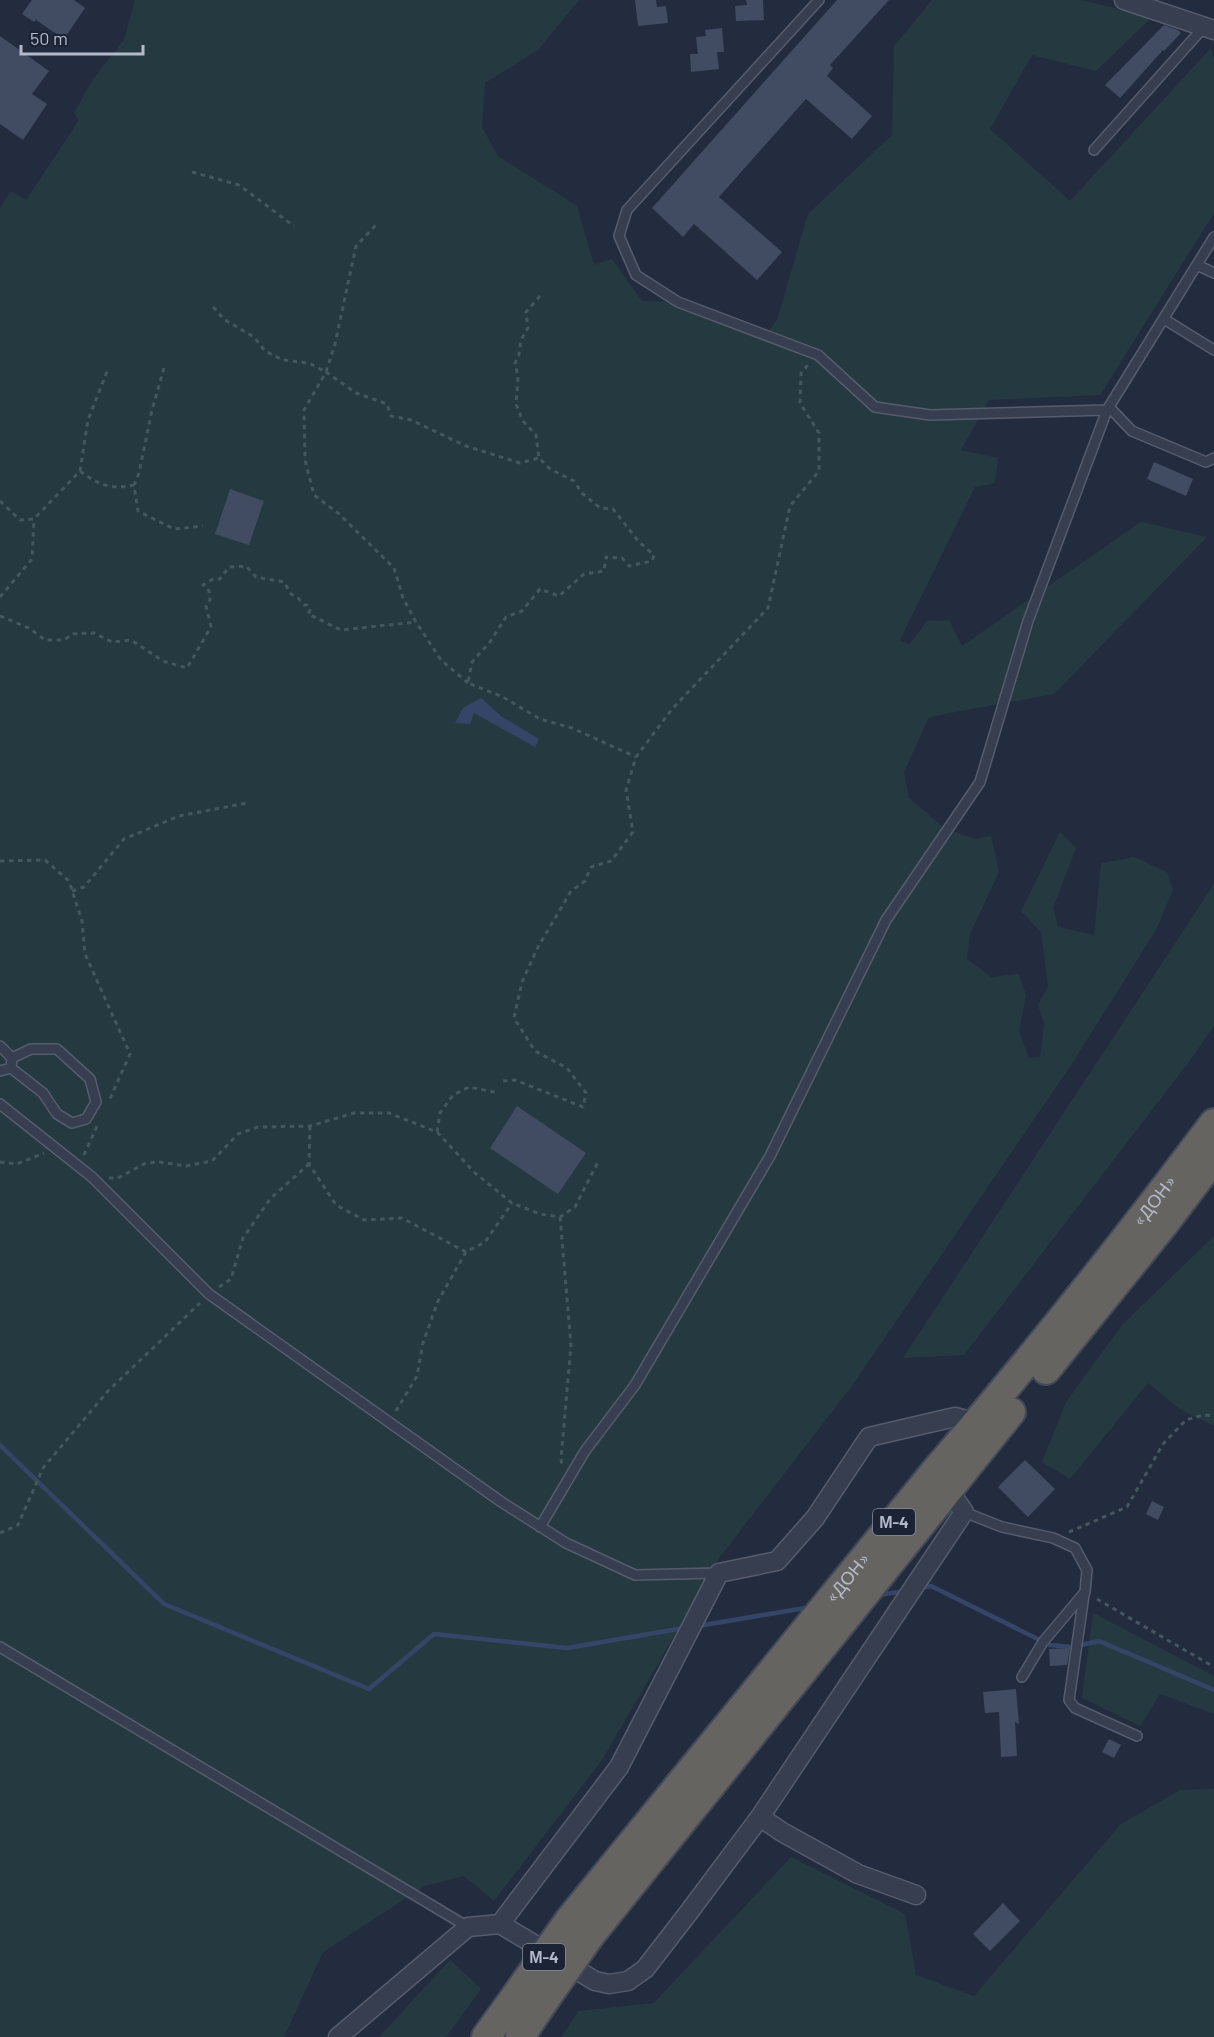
<svg xmlns="http://www.w3.org/2000/svg" width="1214" height="2037" font-family="Barlow,sans-serif">
<rect width="100%" height="100%" fill="#232c3f"/>
<path fill="#253a40" d="M135,0H579L538,50L485,83L482,127L498,156L577,206L594,265L612,259L642,301L678,302L766,335L777,320L808,214L892,135L894,46L932,0H1082L1152,17L1096,71L1032,55L990,129L1070,201L1211,48L1214,59V213L1100,395L989,400L961,450L998,458L995,483L975,487L900,640L909,645L927,621L949,620L962,646L1141,522L1207,537L1054,694L929,717L904,772L909,798L944,828L975,839L991,836L999,872L970,934L967,959L991,977L1019,974L1026,995L1019,1032L1029,1058L1040,1057L1044,1024L1038,1005L1048,986L1041,932L1021,911L1060,832L1076,848L1053,908L1058,927L1094,935L1101,863L1134,857L1167,872L1173,890L1156,930L1071,1065L854,1383L720,1557L602,1760L494,1901L464,1876L425,1886L323,1952L284,2037H0V208L11,191L26,200L79,120L74,113L93,79L124,40Z
M1214,884V1026L1191,1059L964,1355L903,1358Z
M1214,1236V1426L1181,1410L1148,1383L1070,1479L1042,1462L1066,1402L1122,1325Z
M1093,1613L1214,1676V1714L1160,1694L1140,1726L1082,1698Z
M1214,1789V2037H561L579,2011L654,2003L791,1857L905,1914L916,1975L974,1996L1121,1824L1180,1790Z
M450,1960L481,1989L446,2037H379Z"/>
<path fill="#354567" d="M481,698L501,716L539,739L535,747L474,713L470,724L455,723L463,708Z"/>
<g fill="none" stroke-linecap="round" stroke-linejoin="round">
<path stroke="#354567" stroke-width="4.5" d="M0,1445L164,1604L369,1689L434,1634L567,1648L684,1628
M920,1588L931,1586L1050,1645L1072,1647L1099,1641L1214,1690
M879,1595L906,1591
M698,1626L811,1607"/>
</g>
<path fill="#414b61" d="M32,0H74L85,8L64,39L36,20L34,22L22,14Z
M635,0H656L657,7L666,6L668,23L638,26Z
M746,0H763L764,20L736,21L735,6L747,5Z
M837,0H889L830,65L833,68L827,76L872,116L852,139L806,99L719,197L782,252L757,280L694,224L683,237L652,208Z
M1164,25L1178,30L1181,33L1164,51L1163,50L1120,98L1105,85Z
M722,28L724,52H717L719,69L691,72L690,54H698L696,37L706,36L705,30Z
M0,36L49,71L32,94L47,104L23,140L0,124Z
M1154,462L1193,479L1186,496L1147,479Z
M230,489L264,501L249,545L215,534Z
M517,1106L586,1153L558,1194L490,1148Z
M1025,1460L1055,1489L1028,1517L998,1487Z
M1152,1501L1164,1507L1158,1520L1146,1514Z
M1070,1648L1067,1665L1050,1666L1049,1649Z
M1016,1689L1019,1724L1015,1722L1017,1756L1001,1757L999,1712L985,1713L983,1692Z
M1109,1739L1121,1745L1114,1758L1102,1752Z
M1003,1903L1020,1921L990,1951L973,1934Z"/>
<g fill="none" stroke-linecap="round" stroke-linejoin="round">
<defs>
<path id="service" d="M819,0L627,210L619,236L636,275L678,302L818,355L875,407L930,415L1107,410
M1094,150L1204,27
M1197,265L1214,273
M1164,319L1214,350
M1109,407L1132,431L1206,462L1214,458
M0,1046L12,1058L11,1068L0,1071
M11,1068L43,1093L57,1114L72,1123L86,1119L96,1102L90,1079L57,1049H31L12,1058
M0,1104L92,1177L209,1294L500,1501L566,1543L635,1575L719,1573
M964,1512L1002,1527L1053,1538L1075,1548L1087,1570L1085,1592L1043,1642L1022,1677
M540,1527L585,1451L635,1385L770,1156L886,920L980,782L1028,621L1107,410L1214,237
M1084,1595L1069,1700L1075,1708L1137,1736
M0,1647L468,1927"/>
<path id="minor" d="M1124,0L1214,30
M760,1817L782,1832L858,1874L916,1895
M500,1924L595,1981L609,1984L628,1981L645,1969L689,1912L760,1817L964,1512L948,1489
M338,2037L468,1927L500,1924L619,1767L719,1573L777,1561L815,1518L869,1437L955,1417L977,1423"/>
<g id="trunk">
<path d="M1046,1370L1164,1224L1214,1158"/>
<path id="s1" d="M570,1919L932,1475C1030,1361 1124,1243 1214,1123"/>
<path d="M589,1937L1011,1412"/>
<path d="M486,2037L517,1994"/>
<path d="M520,2037L540,2007"/>
</g>
</defs>
<use href="#service" stroke="#555c6d" stroke-width="12"/>
<use href="#minor" stroke="#555c6d" stroke-width="21"/>
<use href="#trunk" stroke="#42495a" stroke-width="32"/>
<path stroke="#43575d" stroke-width="3" stroke-dasharray="4.5 4.5" stroke-linecap="butt" d="M192,172L239,185L294,226
M540,296L526,312L528,328L521,340L519,355L515,363L518,377L516,404L523,421L536,435L539,458L550,469L574,481L582,493L600,508L613,509L639,542L654,555L652,561L629,566L622,558L606,557L604,571L584,574L559,596L540,589L522,611L506,617L490,642L472,662L468,683L503,697L540,719L572,728L636,757
M213,307L225,320L254,337L265,351L283,360L309,363L326,372L335,344L356,246L376,225
M164,368L152,410L139,473L134,485L138,511L174,529L203,526
M80,471C99,485 111,490 134,485
M0,501L20,520L34,519L80,471L88,420L108,369
M0,597L32,559L34,519
M0,616L29,628L45,640H64L73,634L94,633L112,642L131,640L163,661L187,668L211,627L206,606L210,600L209,591L203,585L213,579H220L229,567L246,566L256,577L284,582L291,594L298,598L304,605H307L310,610L308,614L341,630L416,622
M468,683L441,660L416,622L403,598L394,568L338,513L314,495L305,460L304,410L326,372L356,393L387,404L391,416L411,420L466,446L520,463L539,458
M0,861L45,860L69,881L82,921L85,954L130,1054L109,1101
M72,891L84,887L124,839L179,816L247,803
M503,1081L515,1080L583,1107L586,1093L567,1068L535,1051L514,1018L522,982L538,947L571,891L585,881L591,867L611,861L633,832L626,790L636,757L672,709L768,608L790,506L819,471V433L800,403L801,373L808,365
M310,1126L309,1164L336,1205L364,1220L402,1218L466,1252L485,1242L512,1203
M437,1132L440,1113L453,1095L469,1087L499,1093
M84,1155L97,1126
M0,1162L17,1164L44,1153
M109,1178H118L146,1163L159,1162L186,1166L212,1161L238,1134L258,1127L310,1126L354,1113H389L437,1132L475,1173L512,1203L540,1214L560,1217L575,1207L598,1162
M560,1217L571,1345L561,1459L562,1466
M219,1287L231,1279L243,1238L270,1199L309,1164
M396,1411L417,1376L423,1343L438,1301L466,1252
M1069,1532L1127,1507L1163,1444L1186,1420L1203,1415L1214,1416
M0,1533L18,1525L43,1468L108,1391L200,1303
M1097,1599L1214,1667"/>
<use href="#service" stroke="#373e4f" stroke-width="9"/>
<use href="#minor" stroke="#373e4f" stroke-width="18"/>
<use href="#trunk" stroke="#656461" stroke-width="28"/>
<defs>
<path id="trunk-bridge" d="M517,1994L570,1919
M540,2007L589,1937"/>
</defs>
<use href="#trunk-bridge" stroke="#42495a" stroke-width="32" stroke-linecap="butt"/>
<use href="#trunk-bridge" stroke="#656461" stroke-width="28"/>
</g>
<g text-anchor="middle" stroke-width="5" stroke-linejoin="round" paint-order="stroke">
<g fill="#1c2334" stroke="#868c9d" stroke-width="1.5">
<rect x="873" y="1509" width="42" height="26" rx="4.5"/>
<rect x="523" y="1944" width="42" height="26" rx="4.5"/>
</g>
<g font-size="16" font-weight="bold" fill="#b3b9ca">
<text x="894" y="1528">М-4</text>
<text x="544" y="1963">М-4</text>
</g>
<g font-size="18" fill="#b3b9ca" stroke="#1c2334">
<text dy="6" stroke="none"><textPath href="#s1" startOffset="926">«ДОН»</textPath></text>
<text dy="6" stroke="none"><textPath href="#s1" startOffset="440">«ДОН»</textPath></text>
</g>
</g>
<path d="M21 45v9h122v-9" fill="none" stroke="#b3b9ca" stroke-width="3"/>
<text x="30" y="45" font-size="18" fill="#b3b9ca" stroke="#1c2334" stroke-width="4.5" paint-order="stroke">50 m</text>
</svg>
